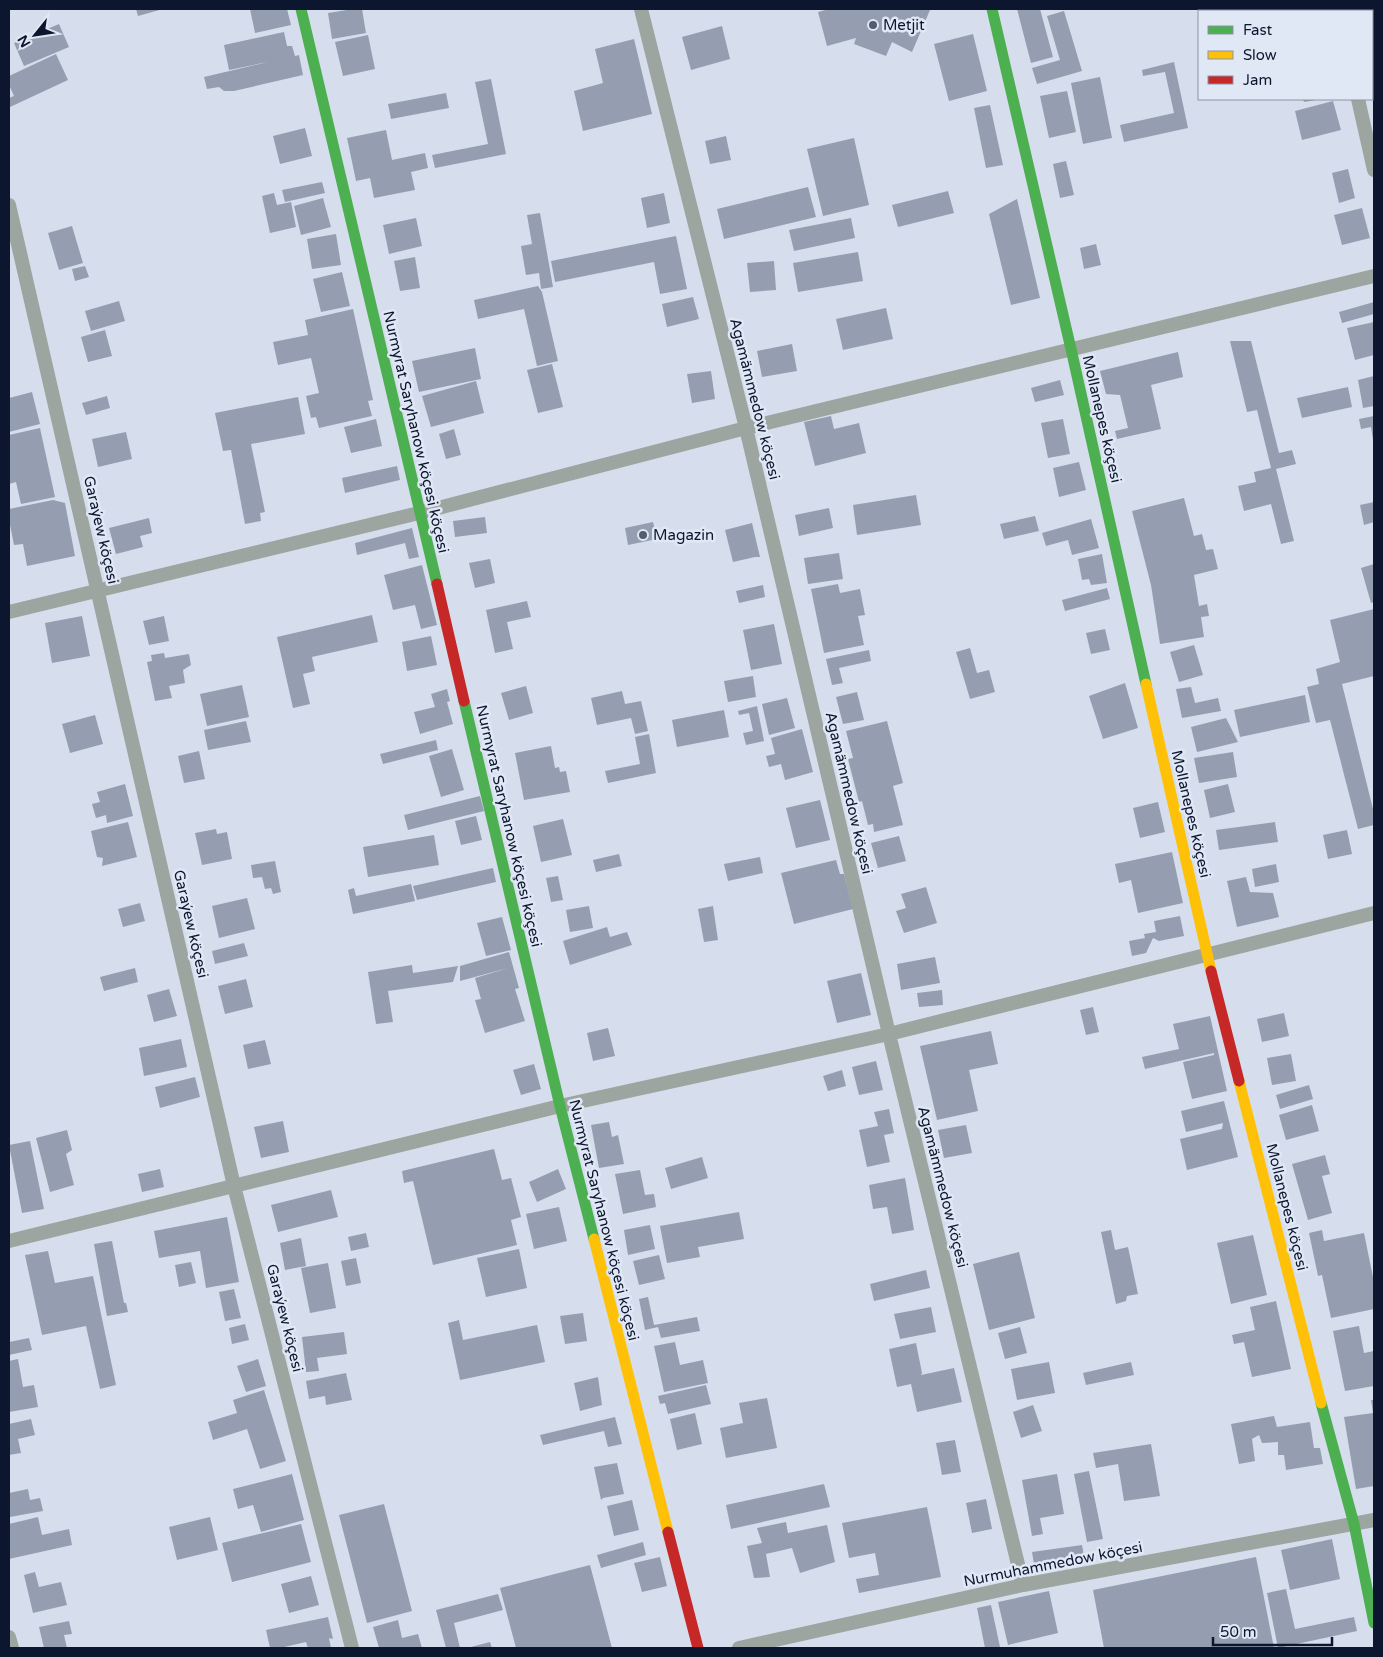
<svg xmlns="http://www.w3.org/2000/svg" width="1383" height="1657" font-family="'Varela Round',sans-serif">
<rect width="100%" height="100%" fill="#d6deed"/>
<path fill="#959eb0" d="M136,9H163L138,16Z
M250,9H287L291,25L255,33Z
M353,9H362L366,33L332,39L328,13Z
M829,9H928L930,10L912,52L892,42L886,56L854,44L856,38L827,46L818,12Z
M1017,9H1040L1053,57L1031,63Z
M1064,11L1082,71L1037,84L1032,68L1060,60L1047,16Z
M1372,11H1374V24L1372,16Z
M59,24L69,47L24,66L14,43Z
M722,26L730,59L691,70L682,37Z
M284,32L287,46H292L295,56L299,55L303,75L234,91H224L219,87L207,89L204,77L268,62L229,70L224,45Z
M973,34L987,91L949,101L934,44Z
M368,35L375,69L343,76L335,42Z
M634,39L652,114L583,131L574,91L603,83L595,49Z
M56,54L68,80L10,107L9,98L14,96L9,85V76Z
M1174,62L1188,128L1124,142L1120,125L1174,113L1165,72L1143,76L1142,70Z
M1100,77L1112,138L1083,144L1071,83Z
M491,79L506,154L435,168L432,155L488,144L475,82Z
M1067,91L1076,132L1049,138L1040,96Z
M446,93L449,108L391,119L388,104Z
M1303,99H1316V100L1304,102Z
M1333,101L1341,130L1302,140L1295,111Z
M990,105L1003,165L986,168L974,108Z
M305,128L312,156L280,164L273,136Z
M386,130L392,160L425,153L428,168L411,172L415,190L374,198L370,178L356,181L347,138Z
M726,136L731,160L710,164L705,141Z
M854,138L869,205L823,216L807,149Z
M1066,161L1074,195L1060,198L1053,164Z
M1348,169L1355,198L1339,203L1332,173Z
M322,182L325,193L285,202L282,190Z
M808,187L816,217L724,239L717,209Z
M948,191L954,213L898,227L892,205Z
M274,193L277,205L291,202L296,227L270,233L262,196Z
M664,193L670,223L647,228L641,198Z
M323,198L331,227L301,235L294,206Z
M1017,199L1040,298L1011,305L989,214Z
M1362,208L1370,238L1342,245L1334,215Z
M540,213L553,287L541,289L539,273L526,275L521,246L532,244L527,215Z
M416,218L422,246L389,254L383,225Z
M851,218L855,238L794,251L789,230Z
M72,226L83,263L59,270L48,233Z
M336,234L341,265L312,269L307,239Z
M676,236L687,289L660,294L654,262L555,282L551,261Z
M1096,244L1101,265L1084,269L1080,248Z
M858,252L863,281L798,292L793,263Z
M415,257L420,288L400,291L394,261Z
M774,261L776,290L750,292L747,263Z
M85,266L89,277L75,281L72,269Z
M342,272L350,306L321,312L313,279Z
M538,286L542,292L558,361L537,366L524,309L478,319L474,300Z
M693,297L699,319L667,327L662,304Z
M119,301L125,321L91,331L85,311Z
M1374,302V314L1342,323L1339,312Z
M886,308L893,339L843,350L836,319Z
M353,309L373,400L368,401L372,416L319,428L316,417L311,418L306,396L319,393L311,358L278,365L273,342L308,335L305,320Z
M1374,322V355L1355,360L1347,328Z
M105,330L112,356L88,362L81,337Z
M1230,341H1251L1279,453L1292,450L1296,464L1276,469L1294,541L1281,544L1271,504L1244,511L1238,486L1256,482L1254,472L1271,468L1257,410L1247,412Z
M792,344L797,371L762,377L757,351Z
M475,348L481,379L419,392L412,361Z
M1178,352L1183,377L1151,385L1161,429L1117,439L1115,431L1128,428L1120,395L1106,394L1100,371Z
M552,364L563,407L538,413L527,370Z
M711,371L715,399L692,403L687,374Z
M1374,376V406L1363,408L1358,380Z
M1060,380L1064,395L1035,402L1031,388Z
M476,381L484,413L431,427L422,396Z
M1348,387L1352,407L1302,418L1297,398Z
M32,392L40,424L9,432V398Z
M107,396L110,408L86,415L82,403Z
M298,397L305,434L251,444L265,512L260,513L261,521L245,524L231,450L223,451L215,413Z
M831,416L834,429L859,423L866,453L815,466L804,422Z
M1374,416V440H1373L1371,427L1361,429L1359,419Z
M376,419L382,446L351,453L344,427Z
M1063,419L1070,454L1048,458L1041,423Z
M40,428L55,497L21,504L16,482L9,484V435Z
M454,429L461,455L446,459L439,434Z
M126,432L132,459L98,467L92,439Z
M1079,462L1086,490L1059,497L1053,468Z
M397,466L400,480L345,493L342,478Z
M916,495L921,525L857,535L853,505Z
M1184,498L1194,536L1202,534L1206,550L1213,549L1218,569L1194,575L1199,606L1207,604L1209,616L1201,617L1204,637L1160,644L1151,585L1132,511Z
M53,500L65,503L75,556L27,566L23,544L14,545L9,520V509Z
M1374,502V522L1364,525L1360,505Z
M829,508L833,528L799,536L795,515Z
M1035,516L1039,531L1004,539L1000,524Z
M485,517L487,533L455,537L453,521Z
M149,518L152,533L140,536L143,547L116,554L109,528Z
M1091,519L1099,548L1072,555L1068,540L1046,546L1042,533Z
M653,522L657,539L628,545L625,528Z
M752,523L760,557H755L733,562L725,530Z
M412,528L419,557L409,559L405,543L357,555L355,543Z
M839,553L843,579L808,584L804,558Z
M1102,554L1107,583L1091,585L1089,579L1082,580L1078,559Z
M490,559L495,583L475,588L469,563Z
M1374,564V602L1371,603L1361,568Z
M422,565L437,625L421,629L415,605L393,610L384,575Z
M838,584L840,593L860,589L865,615L858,616L864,645L824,653L811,589Z
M763,585L765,597L739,603L736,591Z
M1107,588L1110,599L1065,611L1062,600Z
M527,601L531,617L507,622L513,649L495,653L486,610Z
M1374,609V676L1342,684L1374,813V825L1358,829L1330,720L1316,723L1307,687L1319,684L1316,669L1340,662L1330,620Z
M372,615L378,642L312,657L315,671L303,674L310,704L293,708L277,637Z
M82,616L90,656L52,663L45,623Z
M164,616L169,641L149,645L143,621Z
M774,624L782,664L751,670L743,630Z
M1105,629L1110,650L1091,654L1086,633Z
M431,636L437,665L407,671L402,642Z
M1194,645L1203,675L1179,682L1170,652Z
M970,648L977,673L989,670L995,692L970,699L956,652Z
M869,650L871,661L839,668L843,683L832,685L826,659Z
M164,653L165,658L189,654L191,665L183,670L185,683L169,686L172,698L155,701L147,662L152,661L151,655Z
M753,676L756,697L728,702L724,681Z
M1125,683L1138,728L1103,739L1089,696Z
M242,685L249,717L207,726L200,694Z
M526,686L533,713L509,720L501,693Z
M1191,687L1195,703L1218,698L1221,711L1182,718L1176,689Z
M447,689L450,701L447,702L453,724L420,734L414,712L435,707L431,694Z
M622,691L625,704L641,701L648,731L635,734L631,718L597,725L591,698Z
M857,692L864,720L843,724L836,697Z
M1305,695L1310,722L1240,737L1234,710Z
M787,698L795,728L769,735L762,704Z
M757,706L764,741L746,745L743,733L753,731L749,713L739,715L738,711Z
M724,710L729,737L677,747L672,720Z
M95,715L103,744L70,753L62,724Z
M1226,718L1238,742L1197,752L1191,727Z
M246,721L251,742L208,750L204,730Z
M887,721L903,783L893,786L903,825L874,832L873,824L868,825L862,801L859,802L848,759L853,758L846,731Z
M802,729L813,772L785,780L781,764L769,767L766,756L775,754L771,738Z
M649,734L656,773L608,783L605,771L640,764L635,737Z
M436,740L438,750L383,764L380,754Z
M551,746L555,768L559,767L560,772L566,771L570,792L524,800L515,753Z
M452,749L464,790L441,797L429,756Z
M199,751L205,779L184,783L178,756Z
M1233,752L1237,777L1199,783L1194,758Z
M125,784L133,816L107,823L106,815L96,818L92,804L100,802L97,792Z
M1228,784L1235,812L1210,818L1204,790Z
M480,796L484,811L408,830L404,815Z
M820,800L830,840L796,848L786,808Z
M1158,802L1165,832L1140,838L1133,808Z
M476,816L482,840L461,845L455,821Z
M563,819L572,855L541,862L533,826Z
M128,822L137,857L102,866L103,858L97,857L91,831Z
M1275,822L1278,842L1219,850L1216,830Z
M216,829L217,834L227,832L232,859L202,865L195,833Z
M1347,830L1352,854L1328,859L1323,835Z
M434,835L439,865L368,877L363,847Z
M899,836L906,861L878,868L871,843Z
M1172,852L1183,903L1138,913L1131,880L1119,883L1115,864Z
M619,854L622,866L596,872L593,860Z
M760,857L763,873L728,881L724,864Z
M836,860L840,874H844L853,909L794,924L781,873Z
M275,861L281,892L273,894L271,888L265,889L262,877L253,878L251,865Z
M1276,864L1279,882L1255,887L1252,869Z
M493,868L496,882L417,900L413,886Z
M558,876L563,900L551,902L546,878Z
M1246,877L1250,892L1273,893L1279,917L1237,927L1227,881Z
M411,884L415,901L353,914L348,890L354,888L356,896Z
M926,887L937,923L904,933L896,911L906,908L901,894Z
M247,898L255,929L219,938L212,906Z
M140,903L145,921L123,927L118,909Z
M589,906L593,928L570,932L566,910Z
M713,906L718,940L704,942L698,909Z
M1180,916L1184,936L1159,941L1153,938L1146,953L1132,956L1129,941L1145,938L1144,934L1156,932L1154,921Z
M502,917L511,950L486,956L477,923Z
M607,927L610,937L627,932L632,945L570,965L563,941Z
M244,943L248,956L215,964L212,951Z
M509,952L519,988L515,989L525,1021L485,1033L475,1000L481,999L475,978L508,968L460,981V966Z
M935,957L940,983L901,990L897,964Z
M412,965L413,973L458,966L453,982L388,991L393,1022L376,1024L368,972Z
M135,968L138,982L104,991L100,977Z
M861,973L871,1015L837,1023L827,981Z
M246,979L253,1007L225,1014L218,986Z
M169,989L177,1016L154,1022L147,995Z
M942,990L943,1005L919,1007L917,993Z
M1093,1007L1099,1032L1086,1035L1080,1010Z
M1284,1013L1289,1036L1262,1042L1257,1019Z
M1210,1016L1227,1091L1192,1099L1183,1062L1214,1055V1053L1145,1069L1142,1057L1179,1049L1173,1024Z
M608,1028L615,1056L593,1061L587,1033Z
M991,1031L998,1064L969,1070L978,1111L937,1120L920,1046Z
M181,1039L187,1067L144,1076L139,1048Z
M265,1040L271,1064L248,1069L243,1045Z
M1291,1054L1296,1081L1272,1085L1267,1058Z
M876,1061L883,1090L859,1095L852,1067Z
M534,1064L541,1089L521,1095L513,1070Z
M842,1070L846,1086L828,1091L823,1076Z
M195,1077L200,1097L160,1108L155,1087Z
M1309,1085L1313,1099L1280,1109L1276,1095Z
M1224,1101L1238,1157L1187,1170L1180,1139L1222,1129L1223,1123L1186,1132L1181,1111Z
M1312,1105L1319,1131L1286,1140L1279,1115Z
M889,1109L894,1133L884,1135L890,1162L867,1167L859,1130L878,1126L874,1112Z
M283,1121L289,1152L261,1158L254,1127Z
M609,1122L612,1137L618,1135L624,1164L599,1168L591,1125Z
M966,1125L972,1153L944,1158L938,1130Z
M67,1130L72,1150L66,1154L74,1185L50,1192L36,1138Z
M30,1141L44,1209L22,1213L9,1145Z
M494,1149L502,1180L511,1178L521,1217L511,1220L517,1245L433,1265L413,1181L404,1183L402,1171Z
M1325,1155L1330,1174L1322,1176L1332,1213L1308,1220L1292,1164Z
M702,1157L708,1178L671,1189L665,1168Z
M160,1169L164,1187L142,1192L138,1174Z
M558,1169L566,1189L537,1202L529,1182Z
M640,1170L645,1195L654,1194L656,1207L623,1214L615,1174Z
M905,1178L914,1230L892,1234L887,1207L873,1209L869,1185Z
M331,1190L338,1217L278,1232L271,1205Z
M559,1207L567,1241L534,1249L526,1214Z
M739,1212L744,1239L698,1247L700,1257L667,1263L660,1226Z
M227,1217L239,1282L206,1288L200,1251L159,1258L154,1231Z
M650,1225L655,1249L628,1255L624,1230Z
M1111,1230L1115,1250L1128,1247L1138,1294L1127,1296L1126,1301L1116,1304L1101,1232Z
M1322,1230L1324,1241L1364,1233L1374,1282V1309L1331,1318L1322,1275L1318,1276L1309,1233Z
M366,1233L369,1247L351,1251L348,1237Z
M1253,1235L1267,1295L1231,1304L1217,1243Z
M301,1238L306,1266L285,1270L280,1243Z
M112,1241L124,1303H126L128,1312L107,1316L94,1244Z
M519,1249L527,1288L486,1297L477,1258Z
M48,1251L55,1283L93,1276L116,1385L100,1389L86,1326L42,1335L25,1255Z
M1019,1252L1035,1318L989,1330L973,1264Z
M659,1255L665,1279L639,1285L633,1261Z
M356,1258L361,1283L346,1286L341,1261Z
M191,1262L196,1283L179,1287L175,1265Z
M328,1263L336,1308L310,1313L301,1268Z
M926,1270L930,1288L874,1301L870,1284Z
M234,1289L241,1318L225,1321L219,1292Z
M648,1297L654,1325L697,1317L700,1331L661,1338L658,1327L645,1330L639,1299Z
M1276,1301L1291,1369L1252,1377L1244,1342L1234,1344L1232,1335L1255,1330L1250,1307Z
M931,1307L936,1332L900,1339L894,1314Z
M583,1313L587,1341L565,1344L560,1316Z
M459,1320L463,1340L537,1325L545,1362L460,1380L448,1323Z
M245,1324L249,1340L232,1344L229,1328Z
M1359,1326L1364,1353L1374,1351V1386L1345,1391L1333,1331Z
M1020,1327L1027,1353L1005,1359L998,1333Z
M344,1332L347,1354L317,1358L319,1371L306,1372L302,1337Z
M29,1338L32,1350L9,1355V1342Z
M675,1342L680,1365L703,1360L708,1383L664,1392L654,1346Z
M916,1343L922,1373L921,1375L954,1368L962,1402L917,1412L911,1384L897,1387L889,1349Z
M18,1359L23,1387L34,1385L38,1407L9,1412V1361Z
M258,1359L266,1386L246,1392L237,1366Z
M1049,1362L1055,1393L1017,1400L1011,1369Z
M1131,1362L1134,1375L1086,1385L1083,1373Z
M346,1373L352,1400L326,1405L325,1396L309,1399L306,1381Z
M598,1377L602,1405L580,1411L574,1383Z
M706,1385L711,1404L668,1414L665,1403L660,1404L658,1396Z
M264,1390L286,1461L260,1469L247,1429L213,1440L208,1422L237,1413L233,1400Z
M767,1398L777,1448L726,1458L720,1428L743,1423L739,1403Z
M1371,1400H1374V1486L1356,1489L1344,1417L1373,1413Z
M1033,1405L1042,1431L1021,1438L1013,1412Z
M695,1413L702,1444L677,1450L670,1419Z
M1274,1416L1277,1427L1310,1422L1314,1448H1320L1323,1464L1286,1470L1284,1455H1278V1442L1262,1443L1259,1435L1252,1439L1255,1461L1239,1464L1231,1424Z
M615,1417L622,1444L608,1447L604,1431L543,1445L540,1435Z
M31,1419L35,1435L18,1439L21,1453L9,1455V1424Z
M955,1440L961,1472L942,1475L936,1443Z
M1151,1444L1160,1496L1124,1501L1118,1464L1096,1468L1093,1453Z
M617,1463L624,1494L603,1498L601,1500L594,1467Z
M1089,1471L1103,1539L1087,1542L1074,1474Z
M292,1474L304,1520L261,1532L253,1505L238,1509L233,1489Z
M1057,1474L1064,1514L1040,1518L1043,1534L1032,1536L1022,1480Z
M824,1484L830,1507L731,1529L726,1505Z
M28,1489L30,1500L40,1498L43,1511L10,1517L9,1493Z
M986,1499L992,1529L972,1533L966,1503Z
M632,1500L639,1530L614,1536L607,1506Z
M384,1504L412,1611L367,1623L339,1515Z
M927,1507L941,1577L859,1593L856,1579L879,1575L875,1553L849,1558L842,1523Z
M38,1517L42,1535L69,1529L72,1545L9,1559V1524Z
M210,1517L218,1550L177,1560L169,1527Z
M786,1522L788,1533L827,1525L835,1562L800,1573L792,1548L766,1554L770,1577L754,1578L747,1546L762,1543L757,1528Z
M301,1524L311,1562L232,1582L222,1543Z
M1332,1539L1340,1579L1290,1590L1281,1550Z
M643,1542L646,1555L601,1568L597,1555Z
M1082,1545L1084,1556L1034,1564L1032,1552Z
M660,1557L667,1586L642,1592L634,1563Z
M1256,1557L1274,1648H1104L1093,1590Z
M590,1565L612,1648H516L500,1588Z
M35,1572L39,1587L61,1582L67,1605L33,1613L24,1575Z
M311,1576L319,1605L289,1613L281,1584Z
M1286,1589L1295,1629L1354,1617L1357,1631L1278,1648L1267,1593Z
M1049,1591L1058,1633L1008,1645L998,1602Z
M498,1594L503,1610L454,1623L460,1648H446L436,1610Z
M991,1605L1000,1647L985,1648L977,1608Z
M328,1617L333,1639L329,1638L331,1648H308L306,1642L280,1648H270L266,1630Z
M398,1620L402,1638L418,1634L422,1648H379L373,1627Z
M69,1621L72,1634L64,1635L67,1648H44L39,1627Z
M490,1642L492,1648H467Z"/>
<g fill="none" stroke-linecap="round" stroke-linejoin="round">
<path stroke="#9ca5a0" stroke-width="14" d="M641,9L746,428L889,1034L1023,1585
M1337,9L1338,11
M1358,99L1374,170
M9,205L234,1186L352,1648
M9,612L419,513L746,428L1374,276
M9,1241L560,1106L889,1034L1374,913
M9,1637L12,1648
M739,1648L1023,1585L1374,1520"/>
<path stroke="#4caf50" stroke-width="11" d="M301,9L437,584
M992,9L1071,349L1146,684
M464,701L560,1106L594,1239
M1321,1403L1354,1524L1374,1623"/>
<path stroke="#ffc107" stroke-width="11" d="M1146,684L1211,971
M1239,1081L1321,1403
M594,1239L668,1532"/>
<path stroke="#c62828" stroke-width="11" d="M437,584L464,701
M1211,971L1239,1081
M668,1532L698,1648"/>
</g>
<g fill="#535d72" stroke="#e1e8f5" stroke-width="2">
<circle cx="873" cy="25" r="5"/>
<circle cx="643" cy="535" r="5"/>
</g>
<g text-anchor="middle" stroke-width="5" stroke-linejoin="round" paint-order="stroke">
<g font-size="15" fill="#0c172f" stroke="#e1e8f5" text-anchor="start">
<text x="883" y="30">Metjit</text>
<text x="653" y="540">Magazin</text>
</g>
<g font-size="15" fill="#0c172f" stroke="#e1e8f5">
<text transform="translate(755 399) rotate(76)" y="5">Agamämmedow köçesi</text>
<text transform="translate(1102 419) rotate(77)" y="5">Mollanepes köçesi</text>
<text transform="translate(416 432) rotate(77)" y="5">Nurmyrat Saryhanow köçesi köçesi</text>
<text transform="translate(101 530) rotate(77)" y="5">Garaýew köçesi</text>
<text transform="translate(849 793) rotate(77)" y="5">Agamämmedow köçesi</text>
<text transform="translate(1191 814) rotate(77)" y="5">Mollanepes köçesi</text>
<text transform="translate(509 826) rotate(77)" y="5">Nurmyrat Saryhanow köçesi köçesi</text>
<text transform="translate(191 924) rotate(77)" y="5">Garaýew köçesi</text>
<text transform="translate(943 1187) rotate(76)" y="5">Agamämmedow köçesi</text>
<text transform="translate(1287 1207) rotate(76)" y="5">Mollanepes köçesi</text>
<text transform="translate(604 1220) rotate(76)" y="5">Nurmyrat Saryhanow köçesi köçesi</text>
<text transform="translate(285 1318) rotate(76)" y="5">Garaýew köçesi</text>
<text transform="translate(1053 1564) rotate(-11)" y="5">Nurmuhammedow köçesi</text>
</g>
</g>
<rect width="1383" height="1657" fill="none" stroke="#0c172f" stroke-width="20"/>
<rect x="1198" y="10" width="175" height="90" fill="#e1e8f5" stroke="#8c94a6"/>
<rect x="1208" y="26" width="25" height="8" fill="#4caf50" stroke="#8c94a6"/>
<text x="1243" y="35" font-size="15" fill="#0c172f">Fast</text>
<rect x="1208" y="51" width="25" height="8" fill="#ffc107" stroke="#8c94a6"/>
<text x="1243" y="60" font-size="15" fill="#0c172f">Slow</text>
<rect x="1208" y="76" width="25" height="8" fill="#c62828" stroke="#8c94a6"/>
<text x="1243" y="85" font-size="15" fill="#0c172f">Jam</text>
<g transform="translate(35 35) rotate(240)" stroke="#e1e8f5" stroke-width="4" paint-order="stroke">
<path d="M0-4L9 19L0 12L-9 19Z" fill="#0c172f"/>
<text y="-8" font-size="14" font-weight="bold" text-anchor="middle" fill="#0c172f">N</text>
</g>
<path d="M1213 1637v8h119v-8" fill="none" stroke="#0c172f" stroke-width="2.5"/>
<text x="1220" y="1637" font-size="15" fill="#0c172f" stroke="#e1e8f5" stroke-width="4" paint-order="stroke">50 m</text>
</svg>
